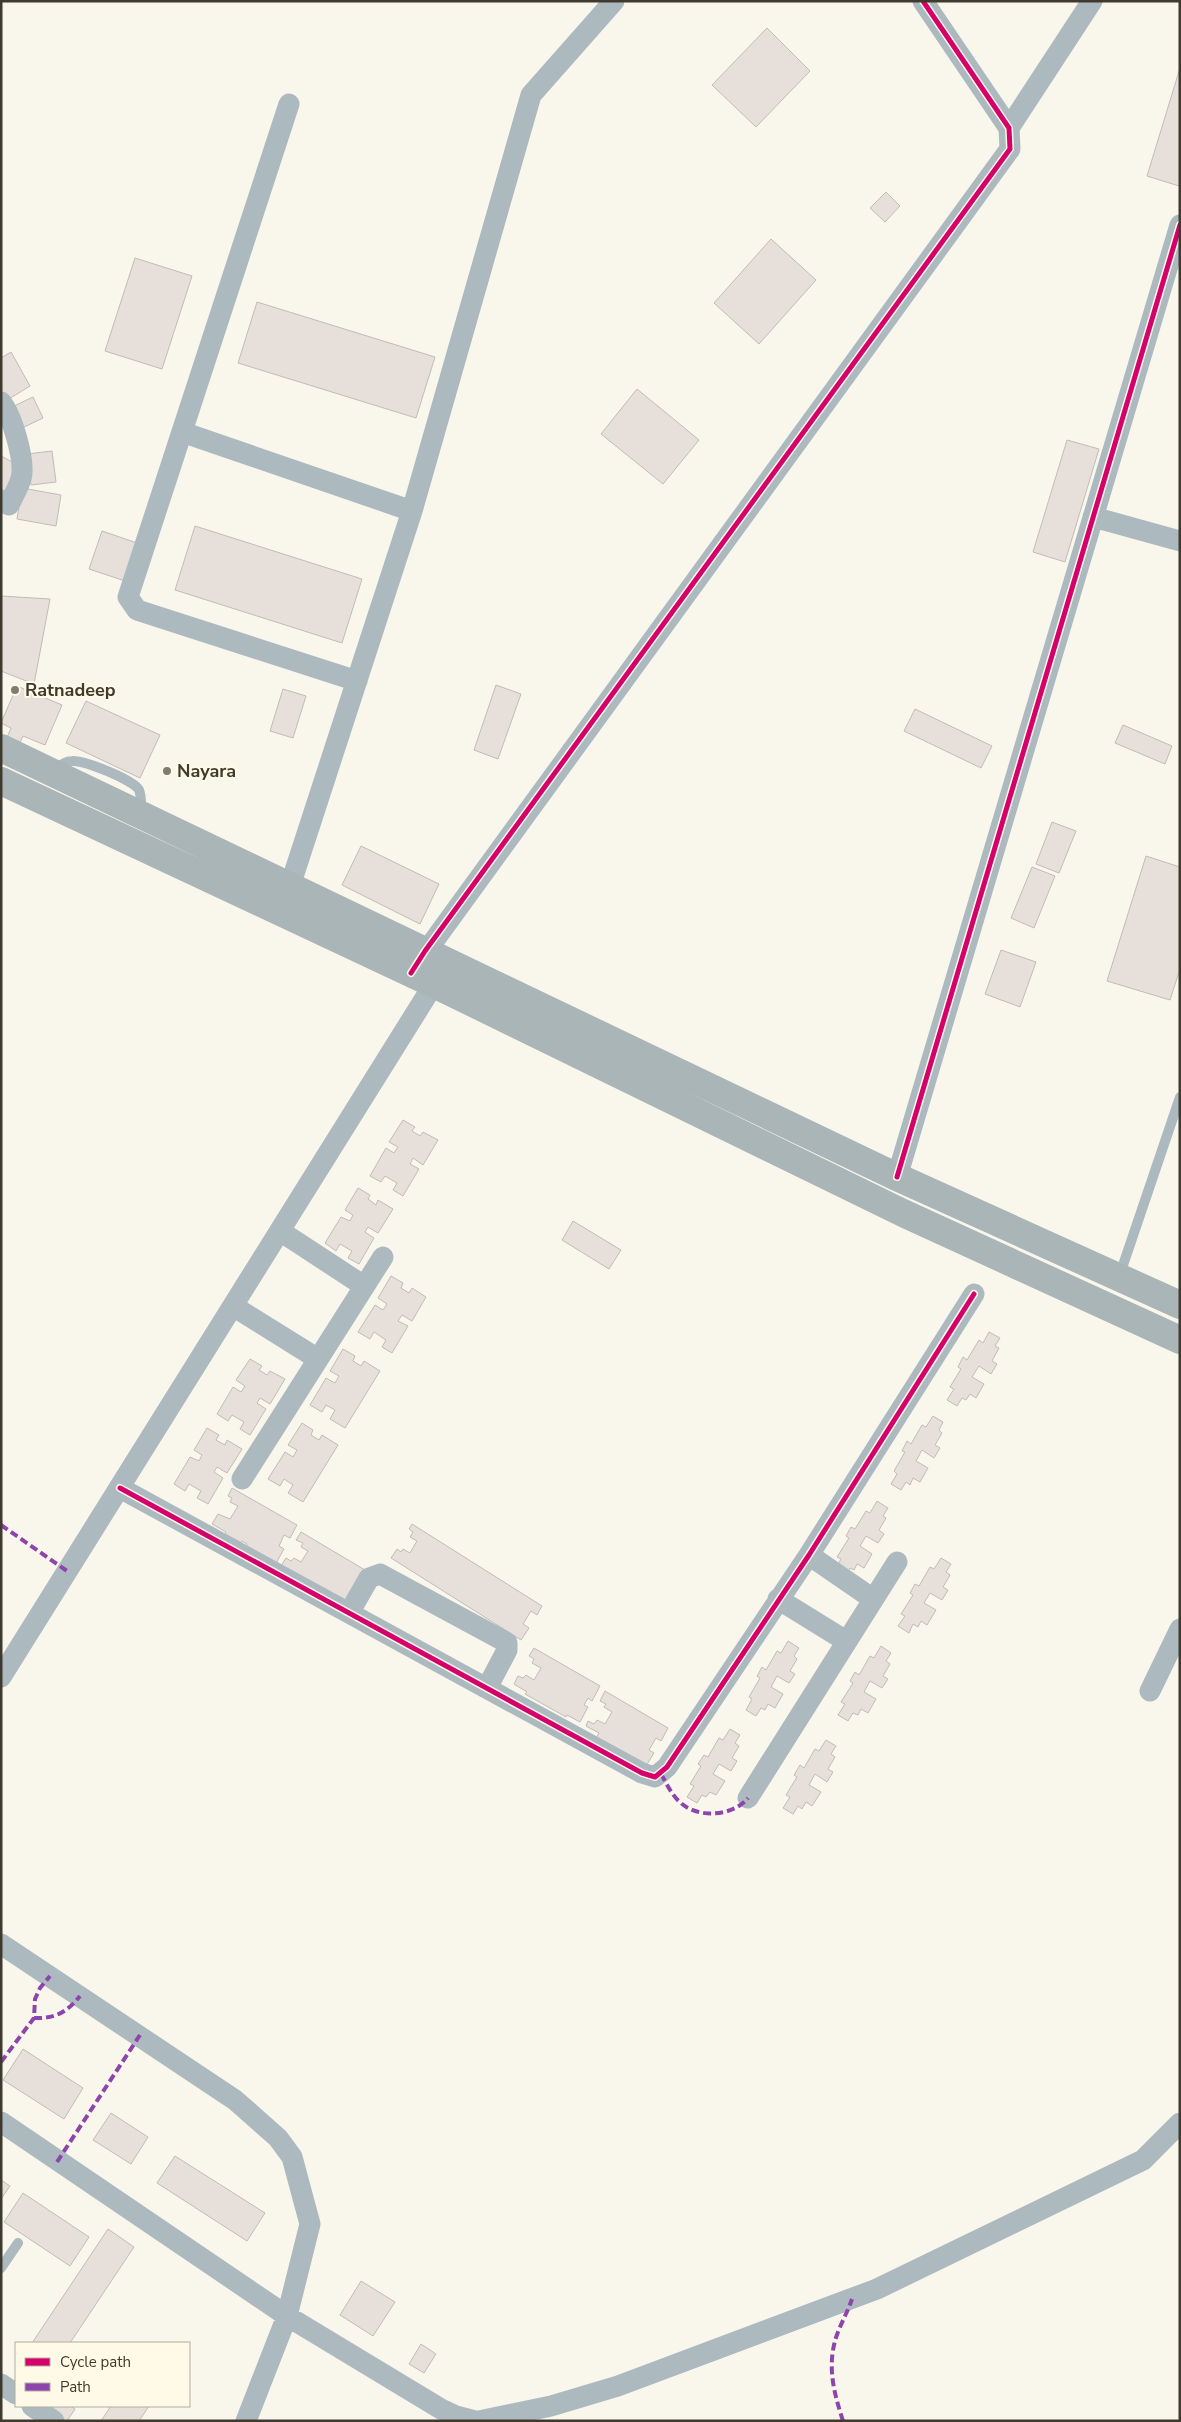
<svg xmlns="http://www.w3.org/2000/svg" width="1181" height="2422" font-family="'Nunito Sans',sans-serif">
<rect width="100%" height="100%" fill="#f9f6ec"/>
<path fill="#e7dfd9" stroke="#c3bbb6" d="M767,28L810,71L756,127L712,85Z
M1180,68V184L1179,186L1147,176Z
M886,192L900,206L885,222L870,208Z
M771,239L816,280L759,344L714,303Z
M135,258L192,276L162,369L105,351Z
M257,302L435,357L416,418L238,363Z
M11,352L30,386L4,402L1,397V358Z
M637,389L699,440L663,484L601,434Z
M33,397L43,418L20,429L10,408Z
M1067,440L1099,449L1065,562L1033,552Z
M52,451L56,482L31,485L27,454Z
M1,456L18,465L4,494L1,492Z
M22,488L61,495L56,526L17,519Z
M195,526L362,579L342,643L175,590Z
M102,531L137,543L125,581L89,569Z
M1,596L50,599L34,684L1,671Z
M496,685L521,694L498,759L474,750Z
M17,686L62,705L45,745L23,736L19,745L6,740L11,728L1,723Z
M283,689L306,696L293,738L270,731Z
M86,701L160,735L140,778L66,743Z
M915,709L992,746L981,768L904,731Z
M1123,725L1172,746L1165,764L1115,743Z
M1052,822L1076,831L1059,873L1036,864Z
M361,846L439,884L420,924L342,885Z
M1146,856L1180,867V969L1170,1000L1107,981Z
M1032,867L1055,876L1034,928L1011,918Z
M1001,950L1036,962L1020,1007L985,994Z
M403,1120L415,1127L412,1131L420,1136L423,1132L438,1140L423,1165L413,1158L410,1164L419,1169L403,1196L393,1190L397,1183L385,1176L381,1182L370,1176L386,1148L394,1153L398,1147L389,1142Z
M358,1188L370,1195L368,1199L376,1205L378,1200L393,1209L378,1233L368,1227L365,1232L374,1238L359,1264L348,1258L352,1251L340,1244L336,1251L325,1243L341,1217L350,1221L353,1215L345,1210Z
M573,1221L621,1250L609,1269L562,1240Z
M391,1276L403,1283L401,1288L409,1293L412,1288L426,1297L412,1321L402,1315L398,1321L408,1326L392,1353L382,1347L386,1340L374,1332L370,1339L358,1332L375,1305L383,1310L387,1304L378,1298Z
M989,1332L1000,1338L995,1346L999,1348L992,1361L997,1364L991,1374L979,1366L972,1377L984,1384L976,1398L970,1394L966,1400L962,1398L957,1406L947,1400L954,1389L950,1387L961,1369L958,1367L963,1357L967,1360L979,1340L983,1343Z
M343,1349L355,1356L353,1361L361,1366L364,1361L380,1371L345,1428L330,1419L335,1410L326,1405L322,1412L310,1405L326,1378L335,1383L339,1376L330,1371Z
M250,1359L262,1366L259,1370L267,1375L270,1371L285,1379L270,1404L260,1398L257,1403L266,1409L250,1435L240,1429L244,1422L232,1415L228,1421L217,1414L233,1387L241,1392L245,1386L236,1380Z
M933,1416L943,1422L939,1430L942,1433L935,1445L940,1448L934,1458L922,1450L916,1461L928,1468L920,1482L913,1478L910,1485L906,1482L901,1490L891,1484L897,1474L894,1471L905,1452L902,1451L907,1441L911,1444L922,1425L926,1427Z
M302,1423L313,1430L311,1435L319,1440L322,1435L338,1445L303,1502L288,1493L293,1485L284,1479L280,1486L268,1479L285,1452L293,1457L297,1450L288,1445Z
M207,1428L219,1435L216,1440L225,1445L227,1440L242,1449L227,1473L217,1467L214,1472L223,1478L208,1504L197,1498L201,1491L189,1484L185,1491L174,1484L190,1457L199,1461L202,1455L194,1450Z
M232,1488L297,1525L290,1538L284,1535L279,1546L284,1549L275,1565L245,1548L247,1544L242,1541L240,1545L223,1536L226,1532L212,1524L218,1514L230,1519L238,1506L230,1502L232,1498L228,1496Z
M877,1501L888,1508L883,1516L886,1518L879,1530L884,1534L878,1543L866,1536L860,1546L872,1554L864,1568L857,1564L854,1570L850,1568L845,1576L835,1570L841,1559L837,1557L849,1538L846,1536L851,1527L855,1529L866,1511L870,1513Z
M412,1524L542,1606L537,1615L531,1611L523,1624L529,1628L521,1640L391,1558L397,1549L401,1552L403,1549L410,1553L417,1541L410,1537L413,1532L409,1529Z
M301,1532L365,1570L344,1606L281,1566L286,1558L291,1561L294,1558L301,1562L308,1551L301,1547L303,1543L296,1540Z
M941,1558L951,1564L946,1572L950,1575L943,1587L948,1590L942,1600L930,1593L924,1603L936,1610L927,1625L921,1621L918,1627L913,1624L909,1633L898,1626L905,1616L901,1614L913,1595L910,1593L915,1584L919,1586L930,1567L934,1569Z
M788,1641L799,1648L794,1656L797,1659L790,1671L795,1674L789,1683L777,1676L771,1687L783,1694L775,1708L768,1704L765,1710L761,1708L756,1716L746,1710L752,1699L749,1697L760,1678L757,1676L762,1667L766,1670L777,1651L781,1653Z
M881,1646L891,1653L886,1661L890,1664L883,1676L888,1679L882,1688L870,1681L864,1692L876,1699L868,1713L861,1709L858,1715L853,1713L848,1721L838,1715L845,1704L841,1702L853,1683L850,1681L855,1672L859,1675L870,1656L874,1658Z
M534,1648L600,1686L592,1701L588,1698L584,1705L588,1707L580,1722L567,1715L566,1717L525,1694L527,1692L514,1684L518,1676L523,1678L526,1675L534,1680L541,1668L532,1663L534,1659L529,1656Z
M605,1691L668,1728L661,1741L656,1738L649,1750L654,1753L646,1766L596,1738L599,1733L586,1726L588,1721L594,1724L597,1720L605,1724L612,1712L604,1707L606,1704L600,1701Z
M730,1729L740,1735L735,1743L739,1746L732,1758L737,1761L731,1771L719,1764L713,1774L725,1781L716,1795L710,1792L706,1797L702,1795L697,1803L687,1797L694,1786L690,1784L701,1766L698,1764L704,1755L708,1757L719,1738L723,1740Z
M826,1740L836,1746L831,1754L835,1757L828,1769L833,1772L827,1782L815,1774L809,1785L821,1792L812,1806L806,1802L802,1809L798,1806L793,1814L783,1808L790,1797L786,1795L797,1777L794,1775L800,1765L804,1768L815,1749L819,1751Z
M23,2049L83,2088L64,2119L3,2080Z
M111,2113L148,2137L131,2164L93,2140Z
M175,2156L265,2213L247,2241L157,2183Z
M1,2180L10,2186L1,2199Z
M23,2193L89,2237L70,2266L4,2222Z
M108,2229L134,2247L70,2343H32Z
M361,2281L395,2302L373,2336L340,2315Z
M421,2344L436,2354L424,2373L409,2364Z
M51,2406H70L75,2409L67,2421H61L47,2411Z
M111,2406H149L139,2421H101Z"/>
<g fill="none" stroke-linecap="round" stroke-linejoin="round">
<path stroke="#acbac0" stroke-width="10" d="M55,770C60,766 65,761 72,761C84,760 134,780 139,790C142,797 141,806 141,814
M1119,1277L1180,1097
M1,2268L18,2243"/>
<path stroke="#acbac0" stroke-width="21" d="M289,104L128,597L137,610L357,681
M1009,128L1092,1
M1,402C12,415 23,455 22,472C22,482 13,496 9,505L1,500
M182,432L412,511
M1093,517L1180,541
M290,886L412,511L531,95L614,1
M417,964L1010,149L1009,128L923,1
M897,1177L1180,225
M280,1231L364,1286
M233,1306L318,1359
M242,1479L383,1257
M120,1488L642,1773L655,1777L667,1767L809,1555L974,1294
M809,1555L873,1599
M778,1599L846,1641
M349,1613L369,1578L380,1574L504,1641L507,1643V1650L487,1688
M1,1677L442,971
M1150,1691L1180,1629
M748,1798L897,1562
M1,1944L235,2100L278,2138L292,2157L310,2224L287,2316L246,2421
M1,2122L287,2316L441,2409L456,2416L475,2421
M1,2384L16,2394
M32,2406L54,2421
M479,2421L551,2406L618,2386L877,2289L1143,2160L1180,2123"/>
<path stroke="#aab5b7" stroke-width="28" d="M1,748L897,1177L1180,1305
M1,781L434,984L903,1213L1180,1340"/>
<path stroke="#8e44ad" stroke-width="4" stroke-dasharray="8 4" stroke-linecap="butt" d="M1,1525L67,1571
M661,1774C667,1784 672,1796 681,1803C698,1819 734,1816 748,1798
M34,2018C55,2019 67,2012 80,1996
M1,2062L34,2018L35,1999L40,1988L50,1976
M57,2162L140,2035
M843,2421C835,2396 828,2372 834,2345C837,2330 847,2314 852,2299"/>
<defs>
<path id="cycleway" d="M411,973L425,951L1010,149L1009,128L923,1
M897,1177L1180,225
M120,1488L642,1773L655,1777L667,1767L809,1555L974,1294"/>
</defs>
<use href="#cycleway" stroke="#fefae7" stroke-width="8"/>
<use href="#cycleway" stroke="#d6006c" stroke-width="5"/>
</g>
<g fill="#7f7c70" stroke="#fefae7" stroke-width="2">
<circle cx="15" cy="690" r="5"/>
<circle cx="167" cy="771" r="5"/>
</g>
<g text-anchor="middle" stroke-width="4" stroke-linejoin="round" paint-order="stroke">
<g font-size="18" font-weight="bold" fill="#3e3b2e" stroke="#fefae7" text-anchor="start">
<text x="25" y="696">Ratnadeep</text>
<text x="177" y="777">Nayara</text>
</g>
</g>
<rect width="1181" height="2422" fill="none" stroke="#3e3b2e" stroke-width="5"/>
<rect x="15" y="2342" width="175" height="65" fill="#fefae7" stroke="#b1ae9d"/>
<rect x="25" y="2358" width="25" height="8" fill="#d6006c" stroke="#b1ae9d"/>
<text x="60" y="2367" font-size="15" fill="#3e3b2e">Cycle path</text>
<rect x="25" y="2383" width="25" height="8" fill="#8e44ad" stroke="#b1ae9d"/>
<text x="60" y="2392" font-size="15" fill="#3e3b2e">Path</text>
</svg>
